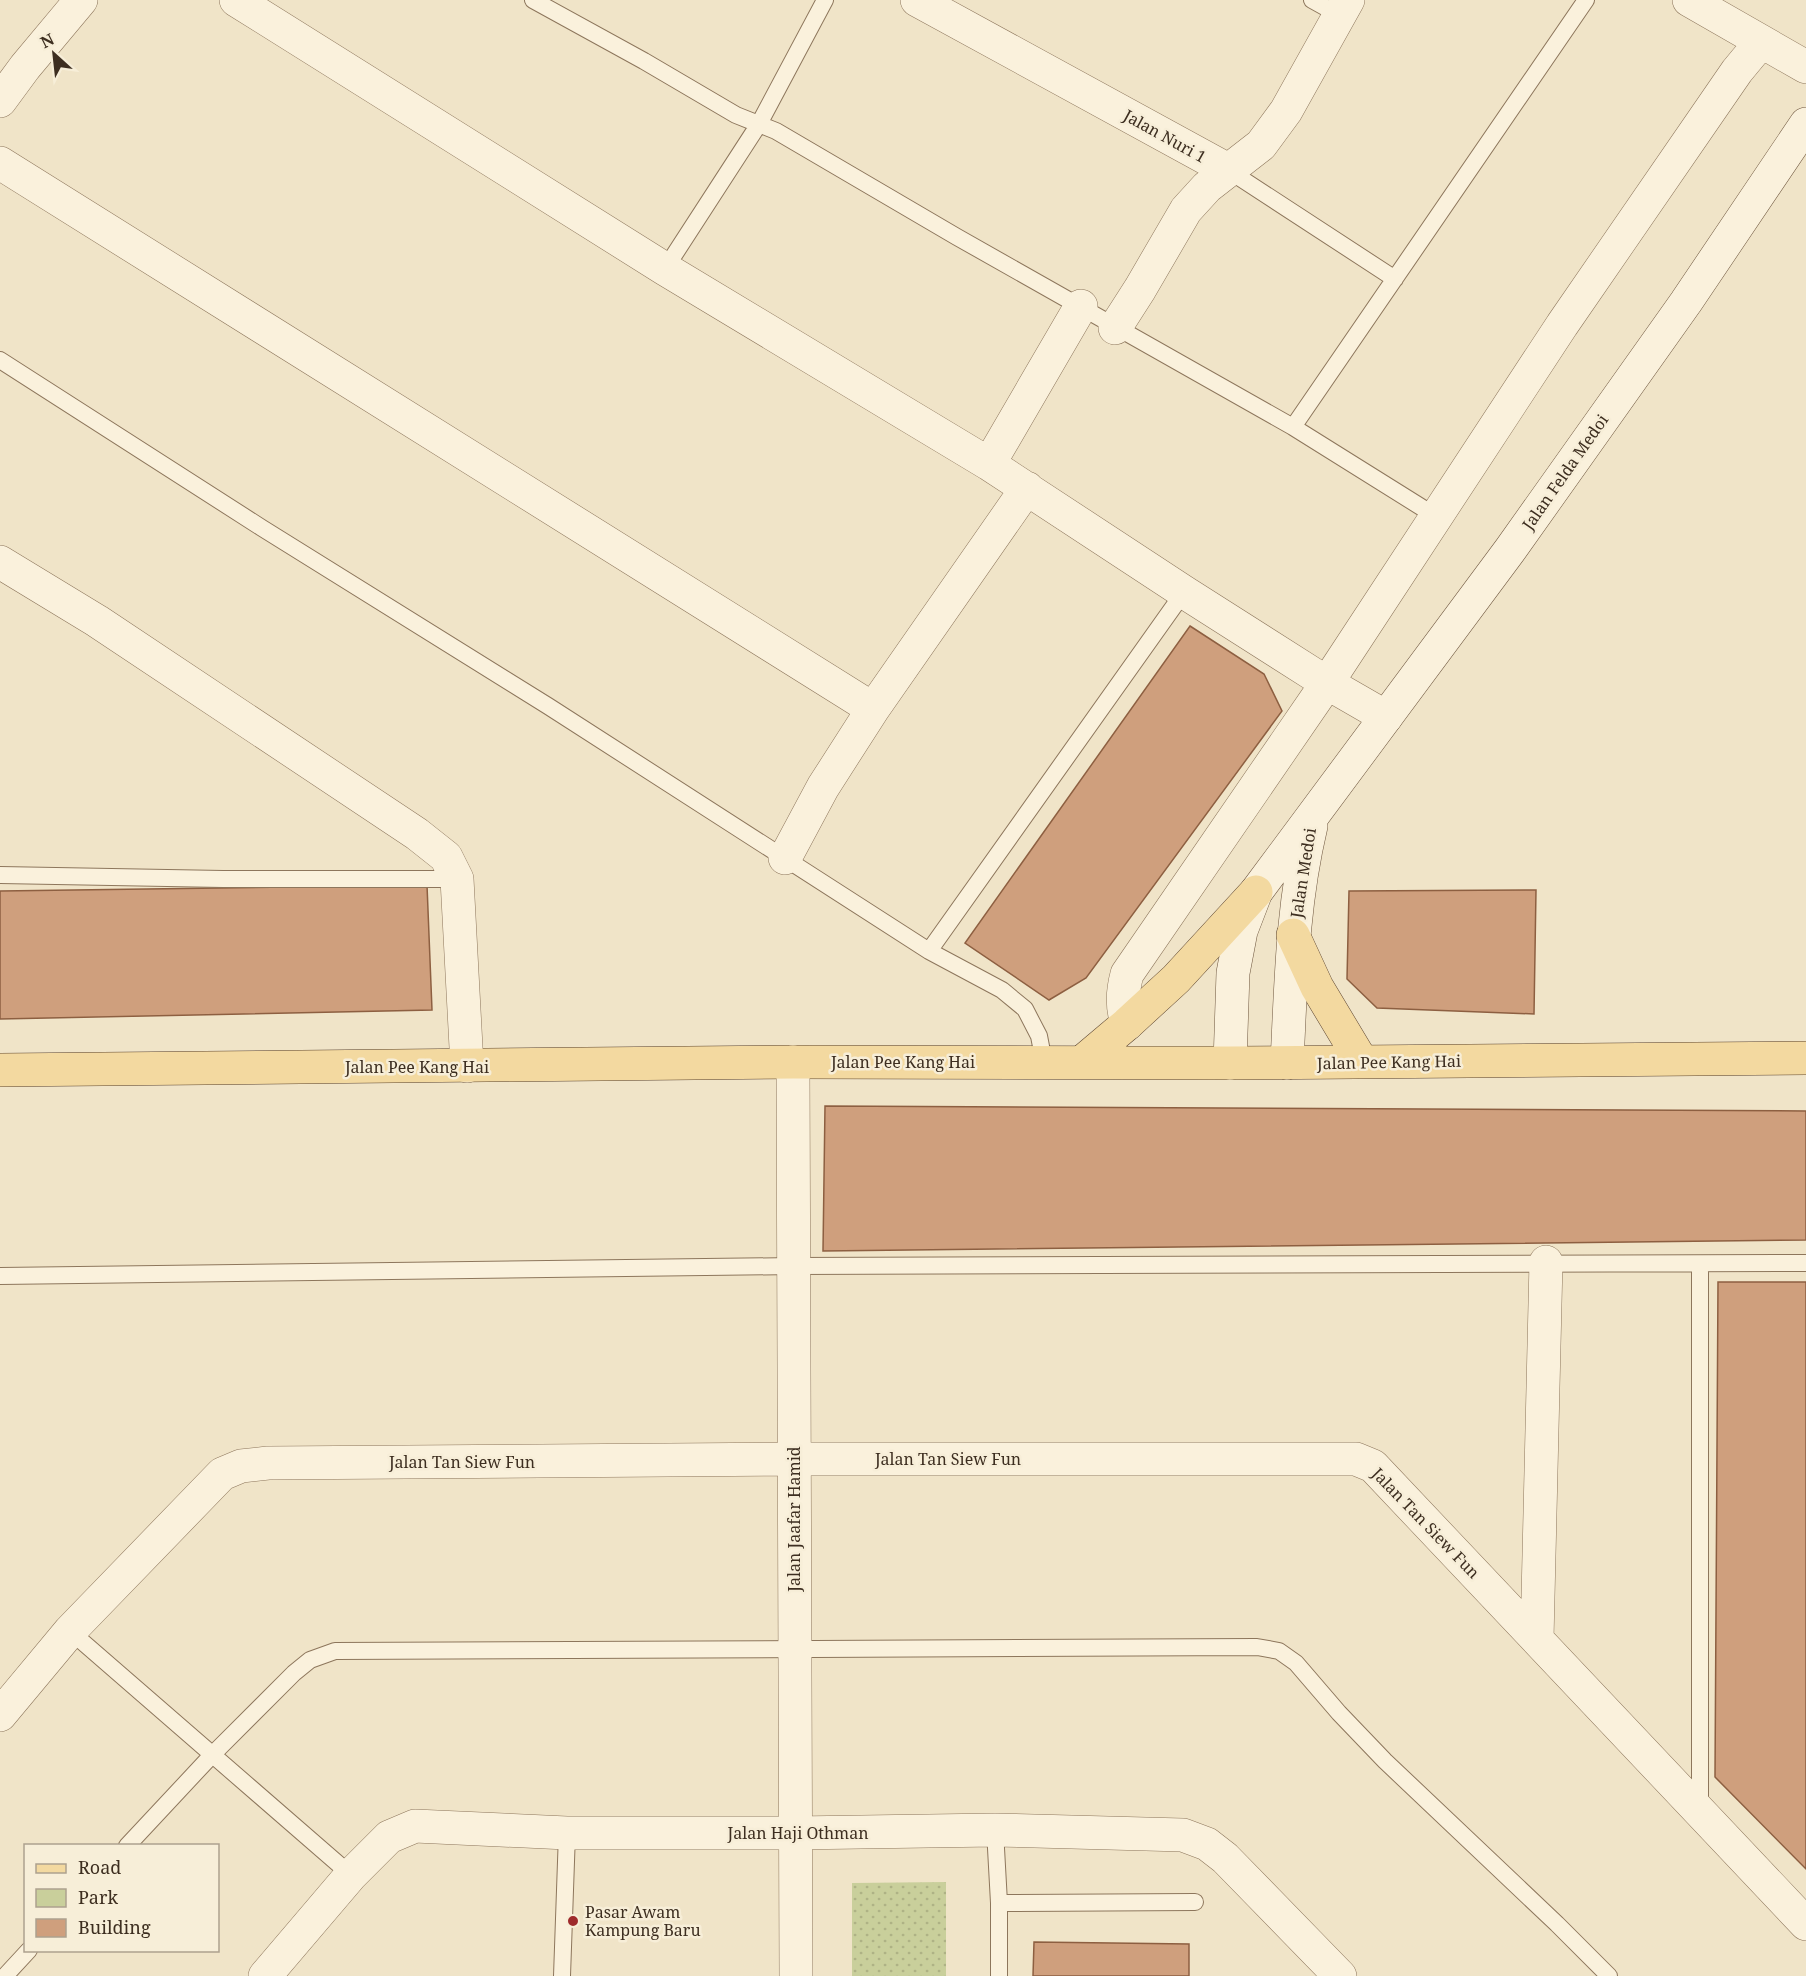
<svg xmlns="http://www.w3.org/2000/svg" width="1806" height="1976" font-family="'Noto Serif',serif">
<defs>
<pattern id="green-dots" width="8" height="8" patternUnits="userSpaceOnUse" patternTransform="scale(1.5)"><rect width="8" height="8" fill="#c9cf9b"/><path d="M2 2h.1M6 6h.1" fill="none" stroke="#aeb285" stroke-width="1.8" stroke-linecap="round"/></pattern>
</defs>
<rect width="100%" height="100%" fill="#f0e4c8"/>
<path fill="url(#green-dots)" d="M946,1882V1976H852V1883Z"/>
<path fill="#cf9f7d" stroke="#8d5f41" stroke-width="1.5" d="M1190,626L1264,674L1282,711L1086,978L1049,1000L965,943Z
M427,885L432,1010L0,1019V891Z
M1536,890L1534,1014L1377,1008L1347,979L1349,891Z
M825,1106L1806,1111V1240L823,1251Z
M1718,1282H1806V1869L1715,1777Z
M1034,1942L1189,1944V1976H1033Z"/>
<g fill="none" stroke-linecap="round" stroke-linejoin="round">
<defs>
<path id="service" d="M533,0L644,61L736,115L776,131L957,237L1293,427L1437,517
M1312,0L1339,15
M1228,170L1395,279
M665,269L759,124L825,0
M0,360L262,528L548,706L929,951L1002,990L1025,1009L1039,1036L1044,1062
M1293,427L1586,0
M0,875L223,879H457
M929,951L1184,592
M1700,1264V1809
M0,1276L793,1266L1806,1263
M70,1631L351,1875
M995,1830L999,1903V1976
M127,1846L212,1755L294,1673L310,1660L335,1651L1257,1647L1279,1651L1296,1663L1339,1713L1385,1761L1557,1924L1609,1976
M999,1903L1195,1902
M5,1976L29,1950
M562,1976L567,1833"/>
<path id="minor" d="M236,0L665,269L989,464L1184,592L1327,683L1386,717
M917,0L1228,170
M1689,0L1806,67
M0,101L25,67L81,0
M0,163L873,709
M1115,328L1140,289L1186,210L1207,187L1261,145L1286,111L1348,0
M989,464L1081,306
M0,562L97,621L417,834L446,857L457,879L467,1066
M785,858L823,787L873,709L1027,488
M1127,1024C1122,1006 1122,993 1127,974L1327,683L1562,325L1737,71L1761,42
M793,1062L796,1976
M1537,1639L1546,1262
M0,1715L70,1631L222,1474L241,1466L268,1463L794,1459H1356L1373,1466L1806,1924
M265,1976L351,1875L389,1837L415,1826L567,1833H795L995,1830L1183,1835L1207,1844L1225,1858L1340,1976"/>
<path id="secondary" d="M1230,1063L1233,973L1241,931L1256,892L1510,550L1686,302L1806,124
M1287,1063C1291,982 1292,906 1311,826"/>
<path id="primary" d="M1293,935L1317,987L1362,1062
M1082,1062L1127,1024L1176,979L1256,892
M0,1070L793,1062L1230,1063L1806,1058"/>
</defs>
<use href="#service" stroke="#8d765c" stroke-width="18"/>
<use href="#minor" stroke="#8d765c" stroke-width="34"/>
<use href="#secondary" stroke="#6f573f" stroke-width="34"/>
<use href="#primary" stroke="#5b4430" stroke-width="34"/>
<use href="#service" stroke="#faf1dc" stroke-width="16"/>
<use href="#minor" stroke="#faf1dc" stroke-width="33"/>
<use href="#secondary" stroke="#faf1dc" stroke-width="33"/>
<use href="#primary" stroke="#f3d9a0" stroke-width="33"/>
</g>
<circle fill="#9e2a2b" stroke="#f7eed8" stroke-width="2" cx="573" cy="1921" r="6"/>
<g text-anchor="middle" stroke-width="5" stroke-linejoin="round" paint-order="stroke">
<g font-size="16" fill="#3d2e20" stroke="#f7eed8">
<text transform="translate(1165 136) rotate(29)" y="6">Jalan Nuri 1</text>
<text transform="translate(1565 472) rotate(-55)" y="6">Jalan Felda Medoi</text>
<text transform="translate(1303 873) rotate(-81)" y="6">Jalan Medoi</text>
<text x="903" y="1068">Jalan Pee Kang Hai</text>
<text transform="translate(1389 1062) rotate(-1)" y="6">Jalan Pee Kang Hai</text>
<text x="417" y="1073">Jalan Pee Kang Hai</text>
<text x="948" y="1465">Jalan Tan Siew Fun</text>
<text x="462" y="1468">Jalan Tan Siew Fun</text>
<text transform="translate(794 1519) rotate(-90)" y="6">Jalan Jaafar Hamid</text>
<text transform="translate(1426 1523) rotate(46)" y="6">Jalan Tan Siew Fun</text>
<text x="798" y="1839">Jalan Haji Othman</text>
</g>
<g font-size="16" fill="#3d2e20" stroke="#f7eed8" text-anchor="start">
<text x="585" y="1918">Pasar Awam<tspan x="585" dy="18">Kampung Baru</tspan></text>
</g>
</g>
<rect x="24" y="1844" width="195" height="108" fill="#f7eed8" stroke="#ada18e" stroke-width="1.5"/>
<rect x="36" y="1864" width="30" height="9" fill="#f3d9a0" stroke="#ada18e" stroke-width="1.5"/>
<text x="78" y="1874" font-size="18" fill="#3d2e20">Road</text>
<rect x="36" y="1889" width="30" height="18" fill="#c9cf9b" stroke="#ada18e" stroke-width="1.5"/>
<text x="78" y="1904" font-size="18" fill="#3d2e20">Park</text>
<rect x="36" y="1919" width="30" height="18" fill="#cf9f7d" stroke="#ada18e" stroke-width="1.5"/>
<text x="78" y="1934" font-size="18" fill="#3d2e20">Building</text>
<g transform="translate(54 54) rotate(333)" stroke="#f7eed8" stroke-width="4.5" paint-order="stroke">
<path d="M0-4.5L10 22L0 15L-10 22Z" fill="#3d2e20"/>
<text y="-9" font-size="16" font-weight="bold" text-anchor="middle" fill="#3d2e20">N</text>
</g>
</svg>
